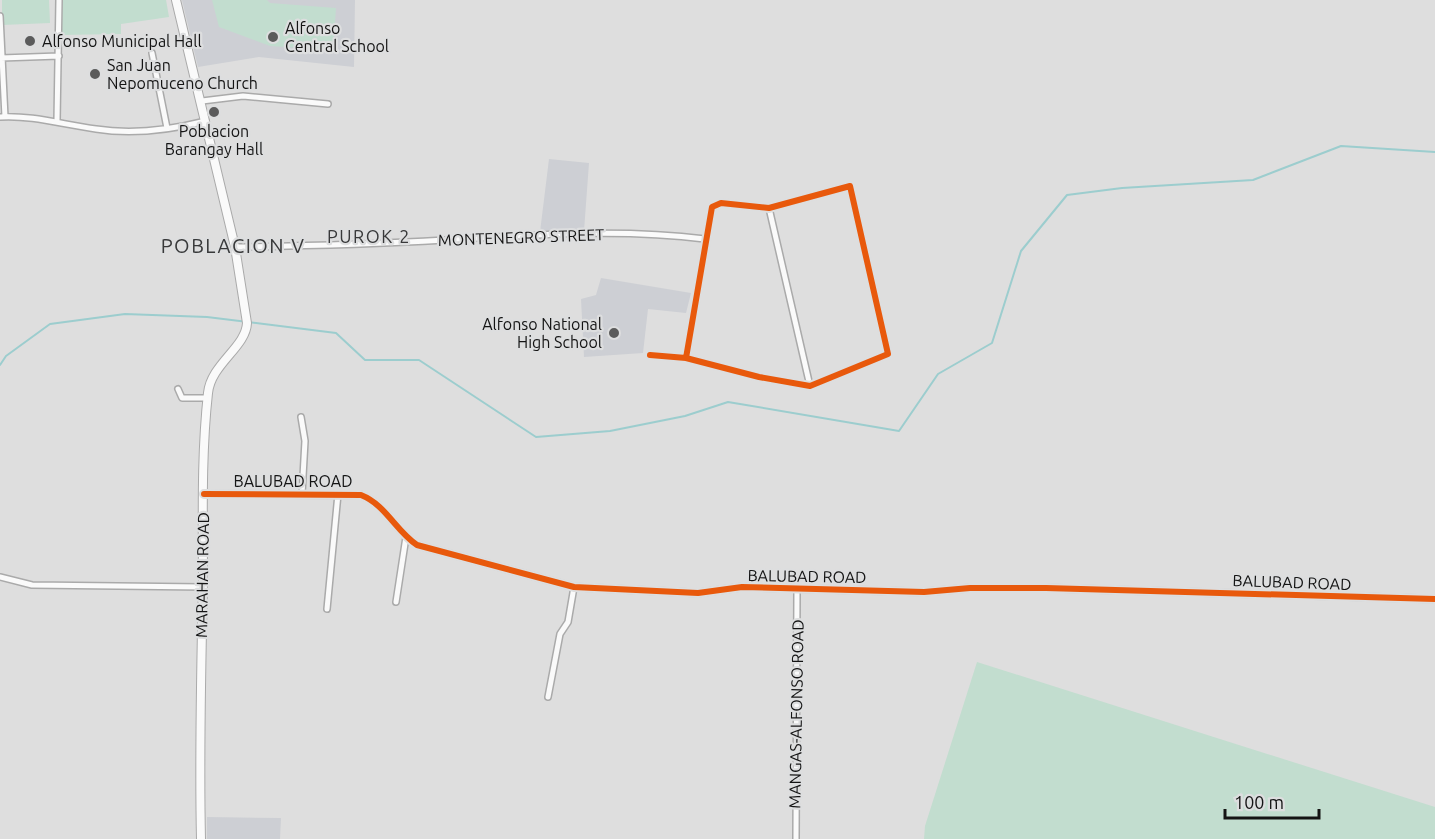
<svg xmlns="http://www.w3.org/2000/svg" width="1435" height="839" font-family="Ubuntu,sans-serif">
<rect width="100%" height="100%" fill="#dedede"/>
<path fill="#cdcfd4" d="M182,0H355L354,67L259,57L198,67Z
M549,159L589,163L584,231L540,232Z
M601,278L691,293L686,313L648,309L643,353L584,357L581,299L596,295Z
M207,817L281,818L280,839H207Z"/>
<path fill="#c2ddcf" d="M2,0H49L50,23L2,25Z
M61,0H166L169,17L121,24V34L61,35Z
M212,0H267L270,3L336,8L333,50L270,46L219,27Z
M977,662L1435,807V839H924L925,826Z"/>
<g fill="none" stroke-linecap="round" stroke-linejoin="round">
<path stroke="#9ccdce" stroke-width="2" d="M0,365L6,356L50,324L125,314L207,317L336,333L365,360H419L536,437L610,431L685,416L728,402L899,431L938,374L992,343L1021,251L1067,195L1122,188L1253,180L1341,146L1435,152"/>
<defs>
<path id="minor" d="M0,16L5,117
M152,53L167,128
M1,58L59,56
M202,101L243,96L328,104
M0,117C33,115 64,125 96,129C133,135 170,130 206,121
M57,121L59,0
M769,208L810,386
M235,247C305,246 375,244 445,240C531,235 619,228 705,239
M650,355L686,358L759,377L810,386L888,354L850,186L769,208L721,203L712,207L686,358
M178,389L182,398H208
M301,417L305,441L302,494
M0,577L32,585L203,587
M396,602L406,537
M327,609L338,494
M548,697L560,634L568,622L574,587
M796,839L797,588"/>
<path id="tertiary" d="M204,494L361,495C386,505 395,530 417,545L574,587L698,593L742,587L924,592L970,588H1046L1435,599"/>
<path id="secondary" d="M176,0L235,247L247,323C246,347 211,364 208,393C201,456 203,521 203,584C201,669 199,754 201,839"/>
</defs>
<use href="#minor" stroke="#aaa" stroke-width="8"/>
<use href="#tertiary" stroke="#aaa" stroke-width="9"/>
<use href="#secondary" stroke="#aaa" stroke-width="10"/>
<use href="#minor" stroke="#fafafa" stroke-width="5"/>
<use href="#tertiary" stroke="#fafafa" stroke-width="7"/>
<use href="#secondary" stroke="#fafafa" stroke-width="8"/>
<defs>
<path id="cycleway" d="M650,355L686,358L759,377L810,386L888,354L850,186L769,208L721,203L712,207L686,358
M204,494L361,495C386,505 395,530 417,545L574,587L698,593L742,587L924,592L970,588H1046L1435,599"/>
</defs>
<use href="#cycleway" stroke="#dddedf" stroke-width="10"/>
<use href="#cycleway" stroke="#e8590c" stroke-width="6"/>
</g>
<g fill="#5b5b5b" stroke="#dddedf" stroke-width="2">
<circle cx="273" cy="37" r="6"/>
<circle cx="30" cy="41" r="6"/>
<circle cx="95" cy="74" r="6"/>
<circle cx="214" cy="112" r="6"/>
<circle cx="614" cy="333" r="6"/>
</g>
<g text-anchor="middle" stroke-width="4.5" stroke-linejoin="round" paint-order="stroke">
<g font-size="16" fill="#141414" stroke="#dddedf" text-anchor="start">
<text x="285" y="34">Alfonso<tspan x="285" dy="18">Central School</tspan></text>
<text x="42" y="47">Alfonso Municipal Hall</text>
<text x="107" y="71">San Juan<tspan x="107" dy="18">Nepomuceno Church</tspan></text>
<text x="214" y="137" text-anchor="middle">Poblacion<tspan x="214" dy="18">Barangay Hall</tspan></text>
<text x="602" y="330" text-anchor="end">Alfonso National<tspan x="602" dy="18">High School</tspan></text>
</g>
<g font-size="16" fill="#141414" stroke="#dddedf">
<text transform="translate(521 237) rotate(-2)" y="6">MONTENEGRO STREET</text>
<text x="293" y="487">BALUBAD ROAD</text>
<text transform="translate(202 575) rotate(-89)" y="6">MARAHAN ROAD</text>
<text transform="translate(807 576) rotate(1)" y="6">BALUBAD ROAD</text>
<text transform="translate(1292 582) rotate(2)" y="6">BALUBAD ROAD</text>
<text transform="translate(796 714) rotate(-89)" y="6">MANGAS-ALFONSO ROAD</text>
</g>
<g font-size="18" letter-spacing="1.5" fill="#38393a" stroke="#dddedf">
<text x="369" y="243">PUROK 2</text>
</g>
<g font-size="20" letter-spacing="1.5" fill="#38393a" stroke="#dddedf">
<text x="233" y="253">POBLACION V</text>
</g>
</g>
<path d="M1225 809v9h94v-9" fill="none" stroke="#141414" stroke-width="3"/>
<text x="1234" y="809" font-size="18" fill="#141414" stroke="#dddedf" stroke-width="4.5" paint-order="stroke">100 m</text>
</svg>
